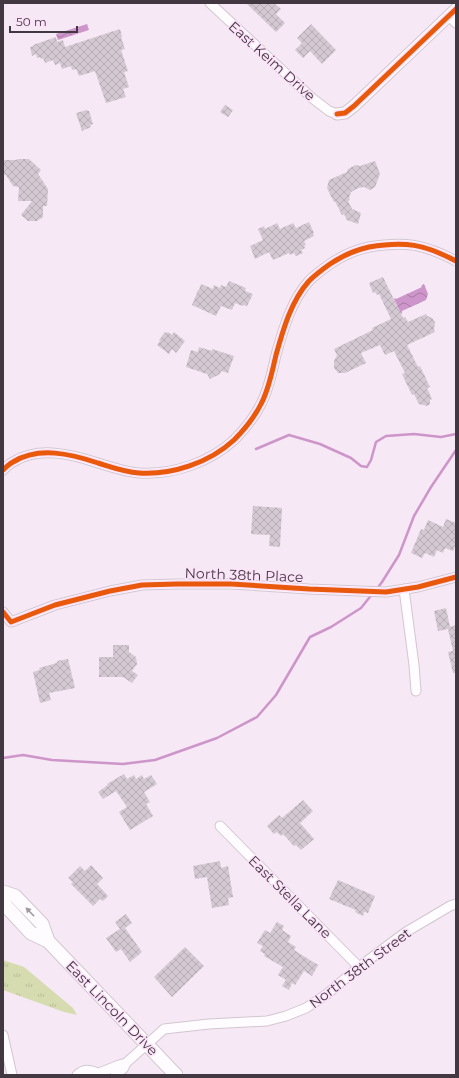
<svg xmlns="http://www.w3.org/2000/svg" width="459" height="1078" font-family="Montserrat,sans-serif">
<defs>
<pattern id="grass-tufts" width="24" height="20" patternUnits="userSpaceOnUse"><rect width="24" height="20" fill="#d6dcb0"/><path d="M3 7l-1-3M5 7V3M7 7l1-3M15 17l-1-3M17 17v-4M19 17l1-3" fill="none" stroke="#b9be99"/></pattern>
<pattern id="water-waves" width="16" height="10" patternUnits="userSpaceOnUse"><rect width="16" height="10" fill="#cd95c9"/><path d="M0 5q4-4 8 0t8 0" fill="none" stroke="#a87ba5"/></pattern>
<pattern id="building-cross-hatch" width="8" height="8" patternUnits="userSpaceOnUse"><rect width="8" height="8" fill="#d4c9d3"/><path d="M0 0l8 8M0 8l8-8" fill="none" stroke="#b7adb6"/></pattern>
</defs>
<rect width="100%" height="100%" fill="#f6e8f5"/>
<path fill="url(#grass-tufts)" d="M3,960L24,967L73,1008L77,1015L64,1012L3,990Z"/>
<path fill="url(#water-waves)" d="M87,24L89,30L58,40L56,34Z
M424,284L428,294L426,300L402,311V313L401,314L394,299L395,298L396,299L422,287L421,286Z"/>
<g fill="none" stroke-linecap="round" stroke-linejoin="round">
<path stroke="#cd95c9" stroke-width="2.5" d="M256,449L289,435L320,444L351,458L361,466L367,467L371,460L376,442L386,436L414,434L441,437L456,434
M376,590L382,582L399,555L414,516L431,487L456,450
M3,758L23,755L52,760L123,764L155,760L217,738L257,717L276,695L310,637L331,627L361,608L373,593"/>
</g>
<path fill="url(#building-cross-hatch)" d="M246,3H274L281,9L276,14L285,23L276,32Z
M311,24L336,50L322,64L310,51L303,58L295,50L302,43L297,38Z
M120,29L122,37H121L125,49L121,50L128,71L124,72L129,87L123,89L126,97L106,103L95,71L79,76L76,69L72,70L71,66L62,69L60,63L55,65L53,60L45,63L43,58L41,59L40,57L37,58L36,54L32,56L30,47L34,46L33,45L56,37L57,42L63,40L65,47Z
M225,105L233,110L228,117L220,112Z
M87,110V111H89L93,124L90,125L91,127L82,131L76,113Z
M18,159H29L41,170L38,174L48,189L47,206H43V217L37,221H28L21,215L32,201H18L19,187L13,186L6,175H3V160H16Z
M375,161L380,174L375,187L370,190L364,187L358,188L351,192L349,198L350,200L348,201L352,209L361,213L358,224L347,220L344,214L342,215L335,201L334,202L327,188L329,180L347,172L348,169L356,165L360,166Z
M309,222L314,233H313L314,236L304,241L306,245L304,246L305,248L301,250L303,253L296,256L294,253L290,255L289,253L273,260L269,252L255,259L250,246L263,240L258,229L264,226L265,229L277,223L280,229L293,223L296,228Z
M383,277L401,314L403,318L405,317L408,322L426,314L427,316L432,318L435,322L434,330L435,332L407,345L418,367L420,366L430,387L427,388L432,399L430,400V404L427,406L419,404L414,394L412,395L402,374L405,373L394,351L385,355L380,345L361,353L366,363L345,373H338L334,368V361L337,355L334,349L373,330L372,328L391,319L379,294L377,295L375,292L373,293L369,283Z
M229,281L246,288L245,291L253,294L247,306L244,305L243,306L235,303L232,310L221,306L216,316L192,305L198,290H199L201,284L213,289L214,285L220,288L221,285L226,287Z
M165,332L166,333L168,332L172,335L174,332L185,341L176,353L172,349L169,354L157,345L160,341L159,340Z
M199,347L212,351V349L234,356L228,373L221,371L220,374L210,379L207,374L186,367L191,350L198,352Z
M253,506L282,508L280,547L269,546L270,535L251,534Z
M446,519L456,523V544L453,551L445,548L443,553L437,550L434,557L425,553L422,558L411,553L421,529L424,530L428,520L443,527Z
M446,608L450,627L456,625V673H453L448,652L453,651L448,629L438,631L434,611Z
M113,645H129V652L136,657L137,664L132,671L138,675L132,683L123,677H99V657H113Z
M68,659L75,688L49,693L51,700L40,703L33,672L40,670L39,668L57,663V661Z
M124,774L127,779L134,775L136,779L142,775L144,779L151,775L157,784L144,792L150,802L146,804L153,816L130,830L119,812L127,807L116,791L103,799L98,792L108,785L107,784Z
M303,800L313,811L300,823L314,839L301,850L296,845L294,846L283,834L281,836L277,832L274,834L267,826L279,815L282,818Z
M220,861L221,868L228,866L233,897L228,898L229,905L212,908L207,877L195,879L193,866Z
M91,865L103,878L97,884L108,896L103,901L100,899L93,906L71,884L73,882L68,878L80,866L85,871Z
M338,880L375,896L368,913L364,912L363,916L355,912L356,910L329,899Z
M126,914L132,923L125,928L142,952L130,962L121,949L116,952L106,938L120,929L115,922Z
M277,922L284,926L282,930L291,936L288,942L296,947L294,950L318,965L312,976L304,971L295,985L292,983L289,990L282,986L286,980L278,975L283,967L264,956L265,954L260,951L263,946L257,943L265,930L270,933Z
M185,947L204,966L172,997L154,977Z"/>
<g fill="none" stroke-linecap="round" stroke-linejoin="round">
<defs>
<path id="minor" d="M210,3L312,98L329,111L337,114
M449,16L456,23
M3,470C6,467 9,464 13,462C39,446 71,454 98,463C111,467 125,472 139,473C172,475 209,463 234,440C243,431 255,416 261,404C269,389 272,372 276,355C283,330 291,301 309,281C315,275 323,269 330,264C342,256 355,250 369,247C405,241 424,244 456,261
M404,589L414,665L416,691
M3,612L11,622L55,605L110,591L142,585L177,584H231L309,589L386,592L418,587L456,577
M220,826L359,967
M3,1035L12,1075
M77,1075C85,1068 89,1070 98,1073
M94,1075L119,1065L126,1063
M115,1075L123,1069L126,1063L164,1029L209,1024L267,1021L286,1016L306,1008L327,994L359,967L406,932L450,906L456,904"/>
<path id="tertiary" d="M337,114L345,113L354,106L456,9"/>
<path id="secondary" d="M3,892L15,896L42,924L48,941
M3,900L5,905L31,933L48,941L176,1075"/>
</defs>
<use href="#minor" stroke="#d2c7d1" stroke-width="11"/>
<use href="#tertiary" stroke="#d2c7d1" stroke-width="13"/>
<use href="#secondary" stroke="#d2c7d1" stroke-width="15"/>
<use href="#minor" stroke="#fefcfe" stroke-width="9"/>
<use href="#tertiary" stroke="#fefcfe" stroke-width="11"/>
<use href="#secondary" stroke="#fefcfe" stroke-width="13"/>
<defs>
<path id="cycleway" d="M337,114L345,113L354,106L456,9
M3,470C6,467 9,464 13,462C39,446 71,454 98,463C111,467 125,472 139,473C172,475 209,463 234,440C243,431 255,416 261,404C269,389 272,372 276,355C283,330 291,301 309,281C315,275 323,269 330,264C342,256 355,250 369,247C405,241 424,244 456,261
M3,612L11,622L55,605L110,591L142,585L177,584H231L309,589L386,592L418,587L456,577"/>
</defs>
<use href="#cycleway" stroke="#fce2f9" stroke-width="8"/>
<use href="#cycleway" stroke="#e8590c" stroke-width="5"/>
</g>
<defs><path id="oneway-solid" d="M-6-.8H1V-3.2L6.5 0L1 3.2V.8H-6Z"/></defs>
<use fill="#a09aa0" href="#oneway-solid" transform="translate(30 912) rotate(-134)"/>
<g text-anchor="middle" stroke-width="3" stroke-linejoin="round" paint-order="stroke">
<g font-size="14" fill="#423841" stroke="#fce2f9">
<text transform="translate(272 61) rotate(42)" y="5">East Keim Drive</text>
<text transform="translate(244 575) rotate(2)" y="5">North 38th Place</text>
<text transform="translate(290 897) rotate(45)" y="5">East Stella Lane</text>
<text transform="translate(360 968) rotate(-37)" y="5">North 38th Street</text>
<text transform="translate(112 1008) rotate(46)" y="5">East Lincoln Drive</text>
</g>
</g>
<rect width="459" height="1078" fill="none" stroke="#423841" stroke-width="8"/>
<path d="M10 26v6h67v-6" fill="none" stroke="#423841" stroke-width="2"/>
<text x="16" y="26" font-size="12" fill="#423841" stroke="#fce2f9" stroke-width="3" paint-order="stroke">50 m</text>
</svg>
